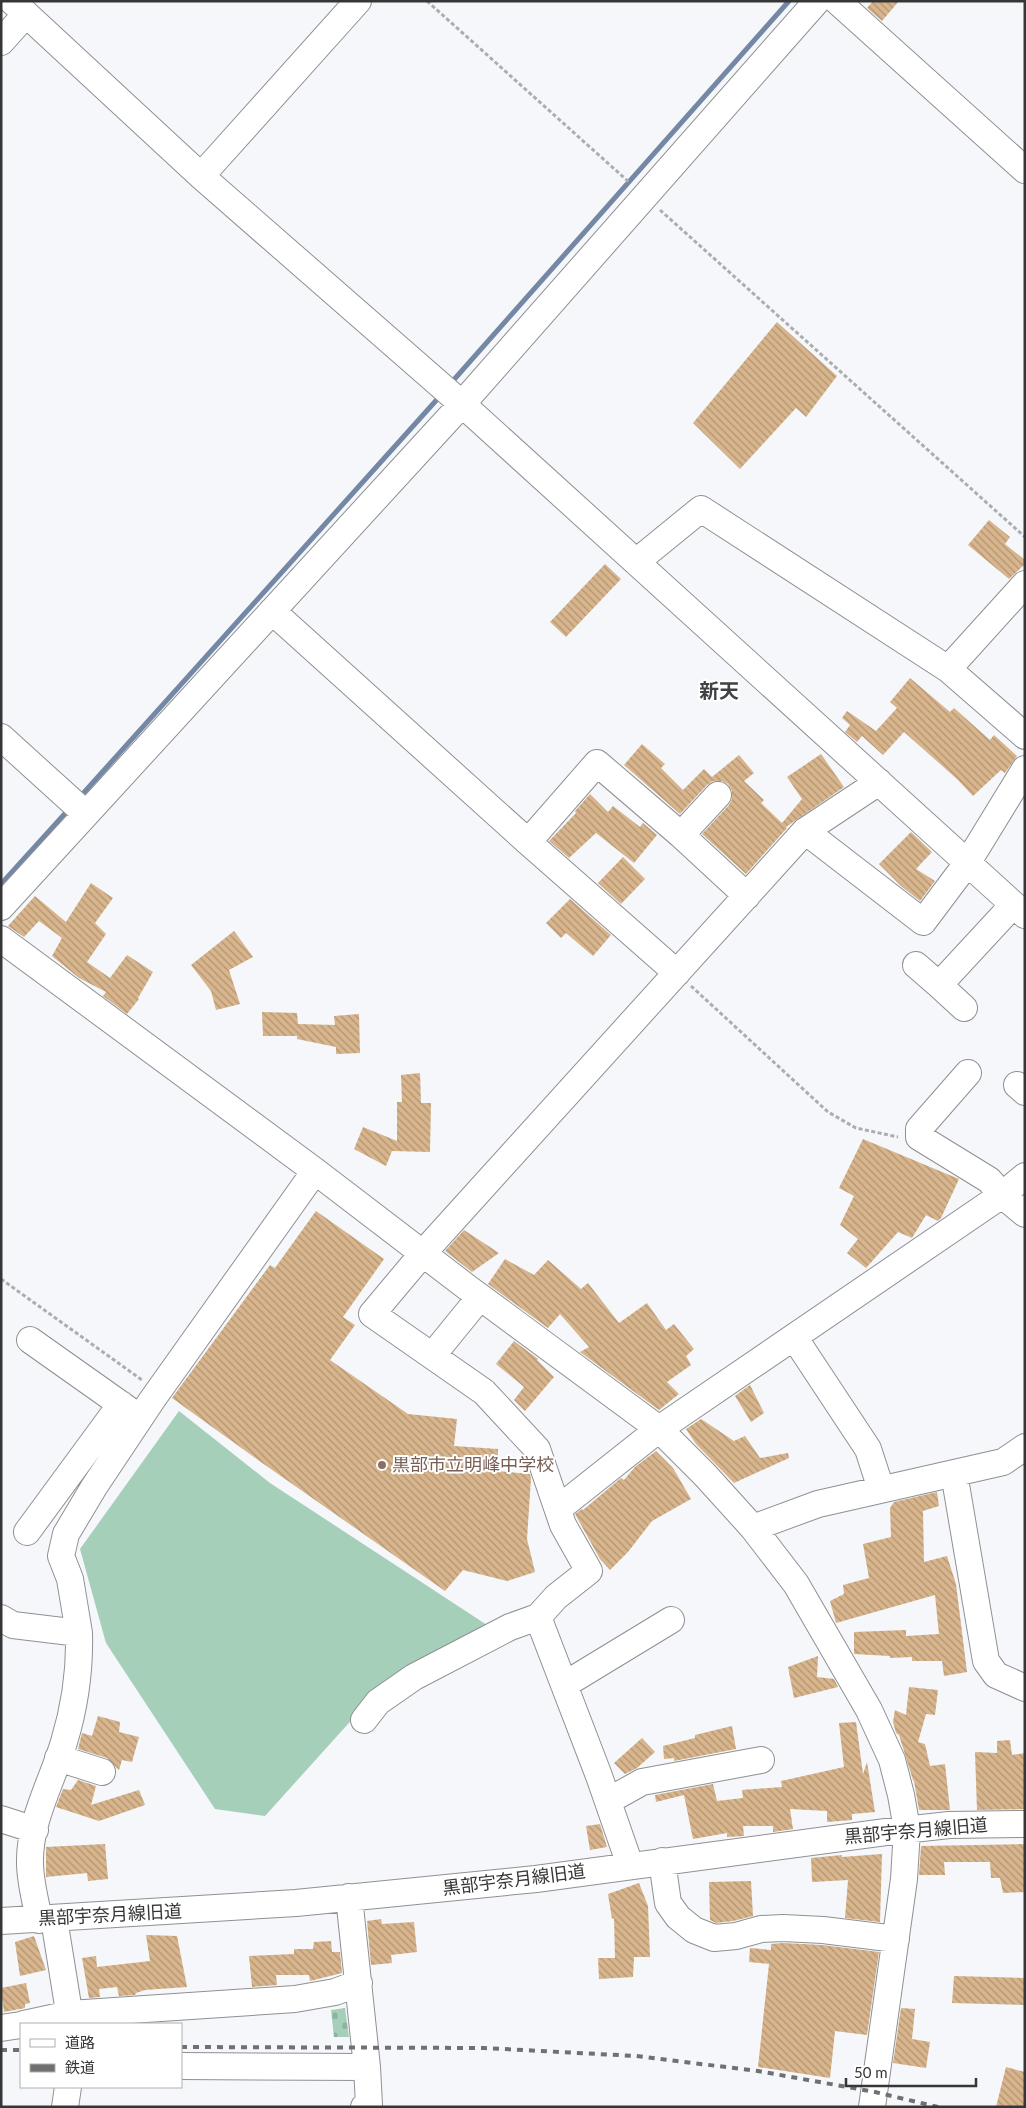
<svg xmlns="http://www.w3.org/2000/svg" width="1026" height="2108" font-family="Lato,'Noto Sans JP',sans-serif">
<defs>
<pattern id="cemetery-stones" width="16" height="16" patternUnits="userSpaceOnUse" patternTransform="scale(1.25)"><rect width="16" height="16" fill="#a5cfb8"/><path d="M2 7V4a2 2 0 0 1 4 0v3zM10 15v-3a2 2 0 0 1 4 0v3z" fill="#8fb29f"/></pattern>
<pattern id="building-back-hatch" width="6" height="6" patternUnits="userSpaceOnUse" patternTransform="scale(1.25)"><rect width="6" height="6" fill="#d8b58c"/><path d="M-1 5l2 2M0 0l6 6M5-1l2 2" fill="none" stroke="#b09473"/></pattern>
</defs>
<rect width="100%" height="100%" fill="#f5f7fa"/>
<path fill="#a5cfb8" d="M179,1411L270,1483L487,1625L384,1684L265,1816L215,1809L106,1643L80,1549Z"/>
<path fill="url(#cemetery-stones)" d="M345,2008L349,2037H334L331,2010Z"/>
<g fill="none" stroke-linecap="round" stroke-linejoin="round">
<path stroke="#7488a5" stroke-width="5" d="M451,383L789,1
M79,798L441,395
M1,884L70,808"/>
</g>
<path fill="url(#building-back-hatch)" d="M873,1H899L882,21L867,8Z
M777,322L837,376L806,417L796,408L740,469L693,423Z
M989,520L1010,537L1005,544L1025,560V564L1009,579L968,545Z
M605,564L621,579L566,637L550,622Z
M910,678L950,712L954,708L990,740L994,735L1017,756L1005,773L1001,770L973,796L957,779L904,732L883,755L862,736L857,742L845,732L850,725L842,718L847,711L876,731L897,708L890,702Z
M642,744L665,764L661,768L683,790L704,769L712,777L739,755L754,773L744,781L764,800L761,803L782,823L802,799L787,777L821,754L844,787L786,827L787,828L746,874L702,834L729,805L732,799V791L728,784L722,781H713L707,785L680,814L624,765Z
M590,794L608,812L613,806L640,827L643,823L657,835L634,863L596,833L569,858L549,841L576,813L575,811Z
M911,832L932,852L916,869L935,881L920,901L901,886L879,864Z
M623,857L645,879L621,904L598,883Z
M91,883L113,898L95,923L106,934L87,962L110,978L127,955L153,972L138,998L139,999L127,1014L103,996L106,992L79,978L52,956L62,938L39,921L24,937L8,926L35,896L66,922Z
M570,899L611,935L593,956L566,933L561,938L546,923Z
M234,931L253,957L229,970L240,1004L216,1010L211,991L191,965Z
M262,1012L297,1013L298,1024L335,1025L334,1016L359,1014L360,1053L336,1054V1047L297,1039V1036H263Z
M420,1073L421,1103H431L430,1152L392,1151L386,1166L354,1149L363,1127L397,1141V1102H402L401,1075Z
M863,1139L959,1179L941,1218L938,1221L926,1215L912,1238L898,1232L866,1268L847,1253L858,1239L840,1225L854,1196L839,1188Z
M316,1211L384,1259L343,1317L355,1325L330,1360L408,1414L457,1419L454,1446L498,1449V1471L530,1474L531,1478L527,1539L535,1572L507,1581L463,1570L445,1591L258,1460L172,1398L270,1265L275,1268Z
M464,1230L499,1253L472,1272L445,1251Z
M505,1259L534,1275L548,1260L581,1289L588,1283L619,1323L647,1303L666,1330L674,1324L694,1349L686,1356L691,1365L667,1382L679,1394L659,1410L580,1352L589,1347L560,1314L548,1328L488,1284Z
M514,1341L538,1359L537,1360L554,1377L525,1411L514,1400L524,1387L496,1364Z
M750,1385L764,1413L751,1422L735,1396Z
M701,1419L734,1441L745,1436L760,1458L788,1453L789,1458L734,1483L696,1444L686,1429Z
M656,1451L673,1468L691,1499L652,1521L628,1552L610,1570L600,1559L575,1514L582,1509L583,1510L621,1478L624,1480L635,1467Z
M937,1492L939,1506L923,1511L924,1562L947,1556L956,1584L967,1672L944,1676L942,1661H912V1657L890,1658V1656L854,1654V1632L906,1630V1636L939,1634L935,1595L836,1623L830,1601L844,1594L843,1585L869,1578L863,1544L891,1537L890,1508L894,1502Z
M818,1656L817,1677L834,1679L838,1687L794,1698L788,1667Z
M909,1687L938,1690L935,1715L926,1714L918,1742L925,1744L930,1766L945,1764L950,1810H919L914,1781L913,1780L899,1735L896,1733L893,1722L895,1710L906,1715Z
M98,1716L120,1722L119,1732L139,1737L132,1762L122,1760L119,1770L107,1758L78,1749L82,1733L92,1736Z
M856,1722L863,1774L867,1762L875,1812L852,1814V1820L827,1822V1811L790,1809L793,1829L773,1832V1826H743L744,1836L727,1837V1833L693,1839L684,1795L656,1802L655,1795L713,1784L717,1801L743,1798L742,1790L782,1787L781,1781L844,1767L839,1723Z
M732,1726L736,1749L674,1761V1758L664,1759L663,1746L695,1738V1735Z
M642,1738L655,1752L637,1768L625,1774L614,1763Z
M1010,1740L1012,1755L1025,1753V1809L977,1810L975,1752L997,1753V1741Z
M78,1780L96,1786L91,1805L139,1790L145,1805L99,1821L56,1807L63,1789L71,1790Z
M600,1824L607,1847L590,1850L586,1826Z
M105,1844L108,1879L88,1881L87,1873L46,1877V1847Z
M1025,1844V1892L1003,1893L1000,1878H991L990,1862H944L945,1875H919L921,1846Z
M882,1854L880,1922L845,1918L848,1880L812,1882L811,1858L842,1855V1857Z
M751,1881L753,1916L733,1921L716,1923L710,1920L709,1882Z
M639,1883L648,1906L650,1957H634L633,1977L599,1979L598,1958H615L614,1918L612,1919L608,1894Z
M381,1919L382,1924L414,1922L417,1952L391,1955L392,1963L371,1965L367,1921Z
M146,1935L177,1936L187,1987L145,1990L136,1993L135,1995L119,1996L117,1987L99,1989L100,1997L89,1998L82,1958L96,1956L97,1967L150,1961Z
M34,1936L46,1970L20,1976L15,1942Z
M331,1941L332,1952H340L342,1973L310,1981L309,1975H276L277,1985L252,1987L249,1956L294,1954V1949H313L314,1942Z
M783,1943L822,1945L879,1952L867,2035L835,2031L830,2078L758,2067L769,1964L749,1962L750,1948L771,1950V1944Z
M954,1976L1025,1978V2005L952,2003Z
M26,1983L30,2003L25,2004V2008L4,2012L1,1988Z
M901,2008L915,2009L912,2039L930,2042L926,2068L893,2063Z
M1006,2067L1025,2072V2107H996Z"/>
<g fill="none" stroke-linecap="round" stroke-linejoin="round">
<defs>
<path id="minor" d="M12,1L201,176L462,404L1025,915
M837,1L1025,170
M1,42L26,14
M201,176L358,1
M636,562L701,509L948,669L1025,736
M272,611L528,842
M948,669L1025,584
M1,737L86,814
M805,831L879,782
M681,835L718,795
M1,907L462,404L817,1
M1,939L315,1171L468,1288L659,1429L705,1475L753,1528L796,1584L869,1710L892,1760L901,1795L907,1829L904,1879L872,2107
M916,965L939,985
M677,973L528,842L597,763L681,835L747,896
M964,1008L939,985L1013,905
M968,1073L919,1129V1137L989,1180L1002,1195L1025,1214
M1017,1085L1025,1092
M794,1337L868,1449L881,1489
M30,1340L136,1415
M432,1356L480,1297
M954,1473L986,1661L996,1675L1025,1688
M558,1509L659,1429L1002,1195L1025,1176
M753,1528L818,1504L1003,1462L1025,1447
M27,1532L121,1404
M1,1618L13,1625L79,1633C80,1671 75,1706 64,1742C52,1782 29,1821 30,1863C30,1882 36,1902 39,1920
M79,1633L70,1579L61,1556L66,1534L94,1487L152,1400L315,1171
M564,1685L671,1620
M364,1720L378,1702L414,1677L510,1627L538,1617
M58,1758L102,1772
M608,1801L642,1782L761,1760
M1,1819L35,1830
M662,1861L668,1903L678,1917L694,1930L714,1938L736,1936L761,1929L783,1928L823,1930L896,1939
M630,1865L599,1776L538,1617L556,1597L589,1571L563,1525L537,1449L484,1392L372,1314L424,1252L805,831L923,922L968,862L1025,769
M54,1919L71,2024
M1,1921L296,1903L536,1879L886,1832L949,1825L1025,1824
M24,2024L70,2014L295,1999L335,1992L359,1983
M1,2028L21,2025
M181,2066L367,2067L349,1897
M65,2107L68,2087
M364,2107L369,2105L367,2067"/>
</defs>
<use href="#minor" stroke="#8f9093" stroke-width="28"/>
<path stroke="#abadaf" stroke-width="3" stroke-dasharray="4 2.5" stroke-linecap="butt" d="M427,1L630,183
M660,210L1025,537
M691,986L828,1112L856,1128L898,1137
M1,1279L142,1380"/>
<use href="#minor" stroke="#fff" stroke-width="26"/>
<path stroke="#6f7071" stroke-width="4" stroke-dasharray="6 6" stroke-linecap="butt" d="M181,2047L484,2048L636,2056L758,2071L875,2092L938,2107
M1,2050H21"/>
</g>
<circle fill="#8d6e63" stroke="#fff" stroke-width="2" cx="382" cy="1465" r="5"/>
<g text-anchor="middle" stroke-width="4" stroke-linejoin="round" paint-order="stroke">
<g font-size="18" fill="#785e54" stroke="#fff" text-anchor="start">
<text x="392" y="1471">黒部市立明峰中学校</text>
</g>
<g font-size="18" fill="#363637" stroke="#fff">
<text transform="translate(916 1831) rotate(-5)" y="6">黒部宇奈月線旧道</text>
<text transform="translate(514 1880) rotate(-7)" y="6">黒部宇奈月線旧道</text>
<text transform="translate(110 1915) rotate(-3)" y="6">黒部宇奈月線旧道</text>
</g>
<g font-size="20" font-weight="bold" fill="#404244" stroke="#fff">
<text x="719" y="698">新天</text>
</g>
</g>
<rect width="1026" height="2108" fill="none" stroke="#363637" stroke-width="5"/>
<rect x="20" y="2023" width="162" height="65" fill="#ffffff" stroke="#afafaf"/>
<rect x="30" y="2039" width="25" height="8" fill="#ffffff" stroke="#afafaf"/>
<text x="65" y="2048" font-size="15" fill="#363637">道路</text>
<rect x="30" y="2064" width="25" height="8" fill="#6f7071" stroke="#afafaf"/>
<text x="65" y="2073" font-size="15" fill="#363637">鉄道</text>
<path d="M846 2078v8h130v-8" fill="none" stroke="#363637" stroke-width="2.5"/>
<text x="854" y="2078" font-size="15" fill="#363637" stroke="#ffffff" stroke-width="4" paint-order="stroke">50 m</text>
</svg>
